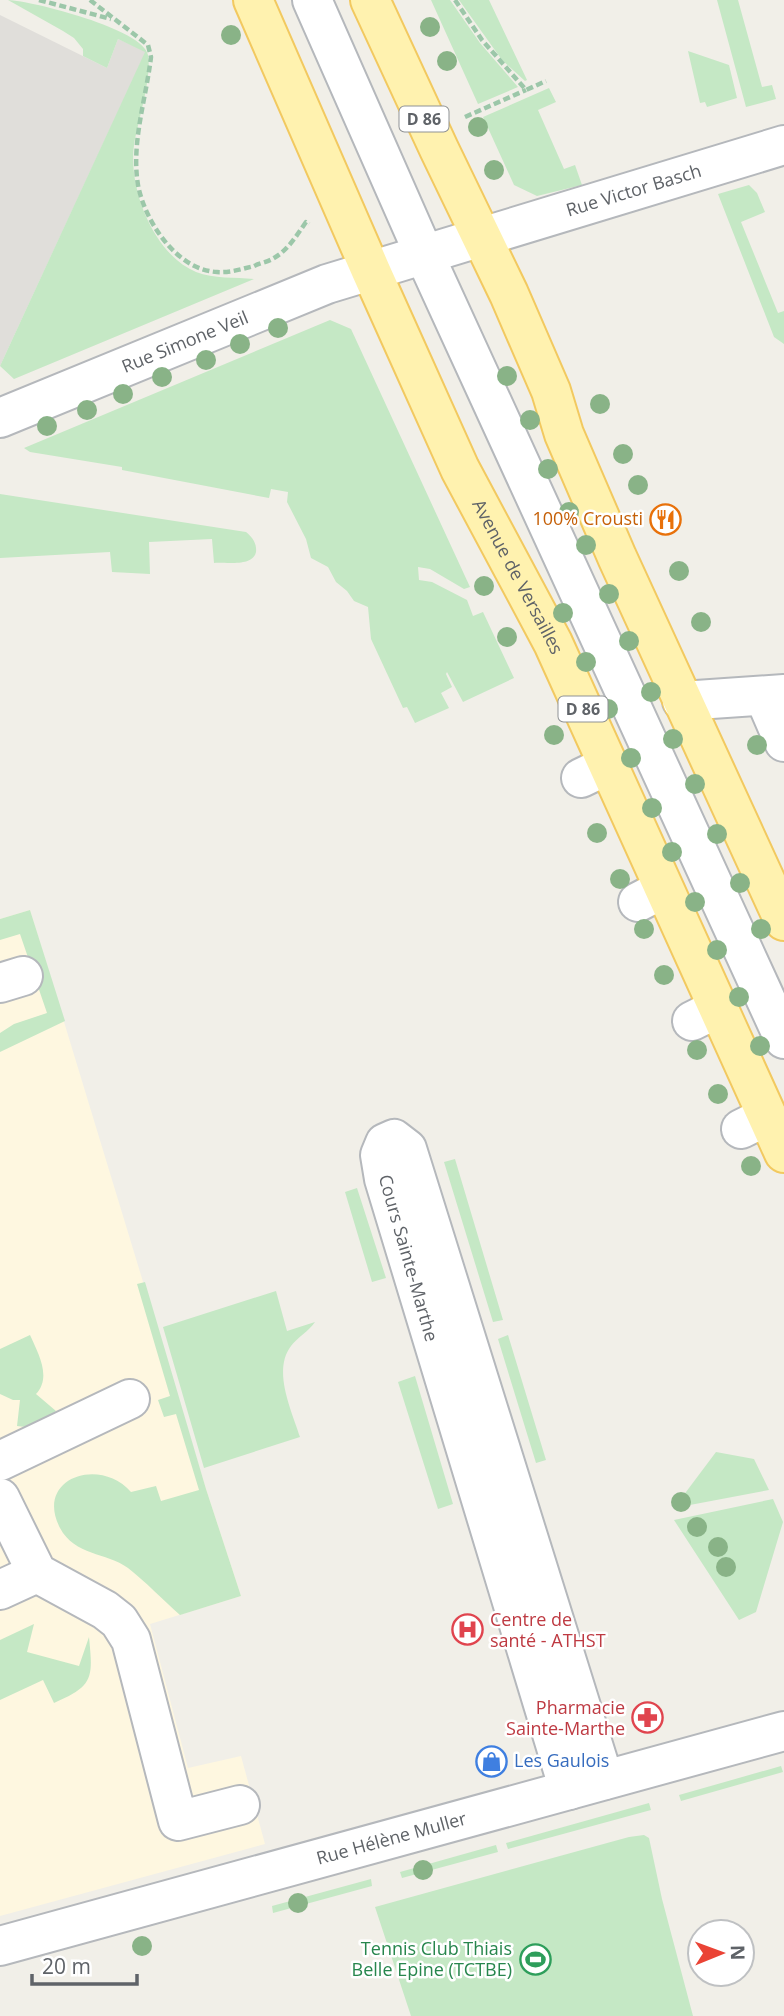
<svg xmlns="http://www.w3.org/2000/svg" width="784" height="2016" font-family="'Open Sans',sans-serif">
<rect width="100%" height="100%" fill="#f1efe8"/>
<path fill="#fef7e0" d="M30,910L206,1489L241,1596L150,1624L188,1768L241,1756L265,1844L0,1916V919Z"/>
<path fill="#e0deda" d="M0,15L107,68L118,39L146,51L0,366Z"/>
<path fill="#c5e8c5" d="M8,0C32,1 144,29 148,55C152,78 138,121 134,145C128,188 153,254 196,272C214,279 235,277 254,279L14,379L0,366L145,52L118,39L107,68L83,56V49L74,38L63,31Z
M431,0H450L480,43L518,87L478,104Z
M459,0H489L527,80L525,81L502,60Z
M717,0H738L762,87L772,85L776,99L746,107Z
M688,51L729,65L737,98L707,107L705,102L700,103Z
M549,88L556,102L538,110L564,169L575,165L582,185L537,196L514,185L483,117Z
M749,185L757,193L765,212L741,222L778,313L784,311V344L774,337L718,194Z
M330,320L351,329L470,587L464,589L430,569L418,567L419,580L432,582L467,600L473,616L483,612L514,678L463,702L447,672L446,674L452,687L441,693L449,708L415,723L407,707L403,708L371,639L368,607L354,601L347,591L336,582L328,567L311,558L306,539L287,502L288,492L271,489L269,498L122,470V467L30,452L24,448Z
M0,494L246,532C252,537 257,543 256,552C253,567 226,562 214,563L212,539L149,542L150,574L112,572L110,552L0,558Z
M30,910L65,1021L0,1052V1033L14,1024L47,1013L20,934L0,940V919Z
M455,1159L503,1320L493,1322L444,1162Z
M357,1188L386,1278L372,1282L345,1192Z
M145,1282L206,1489L241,1596L180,1615C163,1600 146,1582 128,1568C106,1552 75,1556 60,1528C34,1478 100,1456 131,1492L156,1486L161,1501L199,1490L176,1414L164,1417L158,1400L170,1396L137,1284Z
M276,1291L287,1331L315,1322C309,1331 298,1337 291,1346C272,1371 292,1411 300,1437L204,1468L163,1327Z
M30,1335C38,1353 52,1377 36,1394L56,1411C43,1422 34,1429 17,1426L20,1400H13L0,1394V1349Z
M508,1335L546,1460L536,1463L498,1339Z
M415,1376L453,1504L438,1509L398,1382Z
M716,1452L754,1459L769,1490L674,1508Z
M773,1499L783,1522L756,1612L739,1620L674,1520Z
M34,1624L27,1652L79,1666L89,1637C93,1678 94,1686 54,1703L43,1680L0,1700V1640Z
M781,1766L783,1772L681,1801L679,1795Z
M649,1803L651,1810L508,1849L506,1843Z
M644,1835L649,1838L662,1899L693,2016H411L375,1907L629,1837Z
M496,1845L498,1852L402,1878L400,1872Z
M371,1879L372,1886L273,1913L272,1906Z"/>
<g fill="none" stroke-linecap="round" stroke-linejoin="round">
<defs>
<g id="minor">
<path d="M312,0L424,254L784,1039"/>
<path id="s1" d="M0,418L327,284L784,145"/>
<path d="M764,696L784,742"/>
<path d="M682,701L784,694"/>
<path d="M581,778L608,765"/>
<path d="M638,902L663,889"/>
<path d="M0,983L23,976"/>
<path d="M692,1021L718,1008"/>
<path d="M741,1129L767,1116"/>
<path d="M0,1461L130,1399"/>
<path d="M0,1498L37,1573L105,1610L119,1621L131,1640L178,1821L240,1805"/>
<path d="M0,1590L37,1573"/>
<path d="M569,1790L384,1179L380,1155L385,1143L394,1139L407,1149L604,1780"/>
<path id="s2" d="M0,1946L784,1731"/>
</g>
<g id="major">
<path id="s3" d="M253,0L371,271L460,469L553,643L784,1153"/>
<path d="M370,0L439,149L509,294L551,391L564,434L617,557L784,921"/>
</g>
</defs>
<use href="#minor" stroke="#b5b8bc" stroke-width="42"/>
<use href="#major" stroke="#f2c960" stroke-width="42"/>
<path stroke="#9cc7a9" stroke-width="4.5" stroke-dasharray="7 3.5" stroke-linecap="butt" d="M39,0L111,19
M90,0L148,45L151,57C146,99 131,143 138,185C145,222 177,270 217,272C229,273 242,269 254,266C260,263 268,262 274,258C288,250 297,235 306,222L309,224
M455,0L482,40L526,90L546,81
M465,117L526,90"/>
<use href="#minor" stroke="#fff" stroke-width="38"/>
<use href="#major" stroke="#fff2af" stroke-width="38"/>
</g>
<g fill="#89b387">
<circle cx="430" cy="27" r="10"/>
<circle cx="231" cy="35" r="10"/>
<circle cx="447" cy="61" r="10"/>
<circle cx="478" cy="127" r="10"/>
<circle cx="494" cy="170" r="10"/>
<circle cx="278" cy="328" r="10"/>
<circle cx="240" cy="344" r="10"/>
<circle cx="206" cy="360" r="10"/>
<circle cx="507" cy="376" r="10"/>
<circle cx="162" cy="377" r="10"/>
<circle cx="123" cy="394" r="10"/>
<circle cx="600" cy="404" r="10"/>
<circle cx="87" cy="410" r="10"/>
<circle cx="530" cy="420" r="10"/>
<circle cx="47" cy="426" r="10"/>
<circle cx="623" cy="454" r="10"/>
<circle cx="548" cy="469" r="10"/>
<circle cx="638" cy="485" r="10"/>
<circle cx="569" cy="512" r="10"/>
<circle cx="586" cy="545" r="10"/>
<circle cx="679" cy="571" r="10"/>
<circle cx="484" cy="586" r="10"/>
<circle cx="609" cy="594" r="10"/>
<circle cx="563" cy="613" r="10"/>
<circle cx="701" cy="622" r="10"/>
<circle cx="507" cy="637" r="10"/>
<circle cx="629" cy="641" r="10"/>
<circle cx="586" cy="662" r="10"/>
<circle cx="651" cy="692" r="10"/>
<circle cx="608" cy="709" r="10"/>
<circle cx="554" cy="735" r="10"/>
<circle cx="673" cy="739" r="10"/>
<circle cx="757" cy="745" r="10"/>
<circle cx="631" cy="758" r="10"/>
<circle cx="695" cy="784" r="10"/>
<circle cx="652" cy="808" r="10"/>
<circle cx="597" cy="833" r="10"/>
<circle cx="717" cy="834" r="10"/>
<circle cx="672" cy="852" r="10"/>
<circle cx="620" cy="879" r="10"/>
<circle cx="740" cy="883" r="10"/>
<circle cx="695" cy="902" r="10"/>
<circle cx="644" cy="929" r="10"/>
<circle cx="761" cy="929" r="10"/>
<circle cx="717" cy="950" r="10"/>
<circle cx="664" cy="975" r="10"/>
<circle cx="739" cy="997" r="10"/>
<circle cx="760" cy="1046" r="10"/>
<circle cx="697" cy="1050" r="10"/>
<circle cx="718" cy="1094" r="10"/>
<circle cx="751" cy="1166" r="10"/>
<circle cx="681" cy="1502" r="10"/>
<circle cx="697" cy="1527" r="10"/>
<circle cx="718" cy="1547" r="10"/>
<circle cx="726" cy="1567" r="10"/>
<circle cx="423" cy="1870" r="10"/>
<circle cx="298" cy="1903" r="10"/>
<circle cx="142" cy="1946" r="10"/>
</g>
<defs>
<symbol id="restaurant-ring" viewBox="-11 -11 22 22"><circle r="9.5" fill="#fff" stroke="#e8710a" stroke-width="1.5"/><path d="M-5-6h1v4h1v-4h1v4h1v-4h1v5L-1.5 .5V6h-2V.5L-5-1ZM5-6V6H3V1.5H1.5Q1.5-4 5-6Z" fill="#e8710a"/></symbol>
<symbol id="hospital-ring" viewBox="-11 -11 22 22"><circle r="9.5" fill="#fff" stroke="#e0444e" stroke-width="1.5"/><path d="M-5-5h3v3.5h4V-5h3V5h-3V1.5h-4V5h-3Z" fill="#e0444e"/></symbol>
<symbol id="pharmacy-ring" viewBox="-11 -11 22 22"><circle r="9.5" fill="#fff" stroke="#e0444e" stroke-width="1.5"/><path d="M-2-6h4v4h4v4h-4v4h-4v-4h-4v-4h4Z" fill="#e0444e"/></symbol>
<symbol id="shop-ring" viewBox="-11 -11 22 22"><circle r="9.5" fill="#fff" stroke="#3f7fe0" stroke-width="1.5"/><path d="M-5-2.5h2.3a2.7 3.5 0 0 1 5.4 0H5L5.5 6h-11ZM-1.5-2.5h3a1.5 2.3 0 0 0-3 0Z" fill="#3f7fe0"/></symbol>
<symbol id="stadium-ring" viewBox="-11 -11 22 22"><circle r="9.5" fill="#fff" stroke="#2e9e5b" stroke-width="1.5"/><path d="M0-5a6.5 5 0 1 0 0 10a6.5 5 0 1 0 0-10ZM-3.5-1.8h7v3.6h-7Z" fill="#2e9e5b"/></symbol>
</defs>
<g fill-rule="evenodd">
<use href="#restaurant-ring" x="648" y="502" width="35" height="35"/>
<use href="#hospital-ring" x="450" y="1612" width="35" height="35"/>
<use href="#pharmacy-ring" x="630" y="1700" width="35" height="35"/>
<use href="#shop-ring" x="474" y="1744" width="35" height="35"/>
<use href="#stadium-ring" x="518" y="1942" width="35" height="35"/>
</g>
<g text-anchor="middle" stroke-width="5" stroke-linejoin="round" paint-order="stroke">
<g fill="#fff" stroke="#8f9295" stroke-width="2">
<rect x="399.5" y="106.5" width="49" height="25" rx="5"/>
<rect x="558.5" y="696.5" width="49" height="25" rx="5"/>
</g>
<g font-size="16" font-weight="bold" fill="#5f6368">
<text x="424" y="125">D 86</text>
<text x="583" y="715">D 86</text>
</g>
<g font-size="18" fill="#5f6368" stroke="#fff">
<text dy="6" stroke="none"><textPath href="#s1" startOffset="674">Rue Victor Basch</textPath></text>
<text dy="6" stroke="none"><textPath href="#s1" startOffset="200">Rue Simone Veil</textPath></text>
<text dy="6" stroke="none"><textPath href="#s3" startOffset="635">Avenue de Versailles</textPath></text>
<text transform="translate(408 1258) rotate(74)" y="6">Cours Sainte-Marthe</text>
<text dy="6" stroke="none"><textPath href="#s2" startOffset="406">Rue Hélène Muller</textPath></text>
</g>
<g font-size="18" fill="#c56008" stroke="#fff" text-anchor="end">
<text x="643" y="525">100% Crousti</text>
</g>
<g font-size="18" fill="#be3a42" stroke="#fff" text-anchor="start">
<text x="490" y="1626">Centre de<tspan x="490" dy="21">santé - ATHST</tspan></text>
<text x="625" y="1714" text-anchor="end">Pharmacie<tspan x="625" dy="21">Sainte-Marthe</tspan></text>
</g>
<g font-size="18" fill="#366cbe" stroke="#fff" text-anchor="start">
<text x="514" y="1767">Les Gaulois</text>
</g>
<g font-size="18" fill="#27864d" stroke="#fff" text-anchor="end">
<text x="512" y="1955">Tennis Club Thiais<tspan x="512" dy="21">Belle Epine (TCTBE)</tspan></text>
</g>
</g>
<g transform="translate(721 1953) rotate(89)"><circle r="33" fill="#ffffff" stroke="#bfc1c3" stroke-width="2"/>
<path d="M0-5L12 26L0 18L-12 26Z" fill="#ea4335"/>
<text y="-10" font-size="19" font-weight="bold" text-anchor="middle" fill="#5f6368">N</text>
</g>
<path d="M32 1974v10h105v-10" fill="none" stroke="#5f6368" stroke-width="3.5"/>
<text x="42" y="1974" font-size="21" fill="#5f6368" stroke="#ffffff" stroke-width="5" paint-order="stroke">20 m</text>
</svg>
